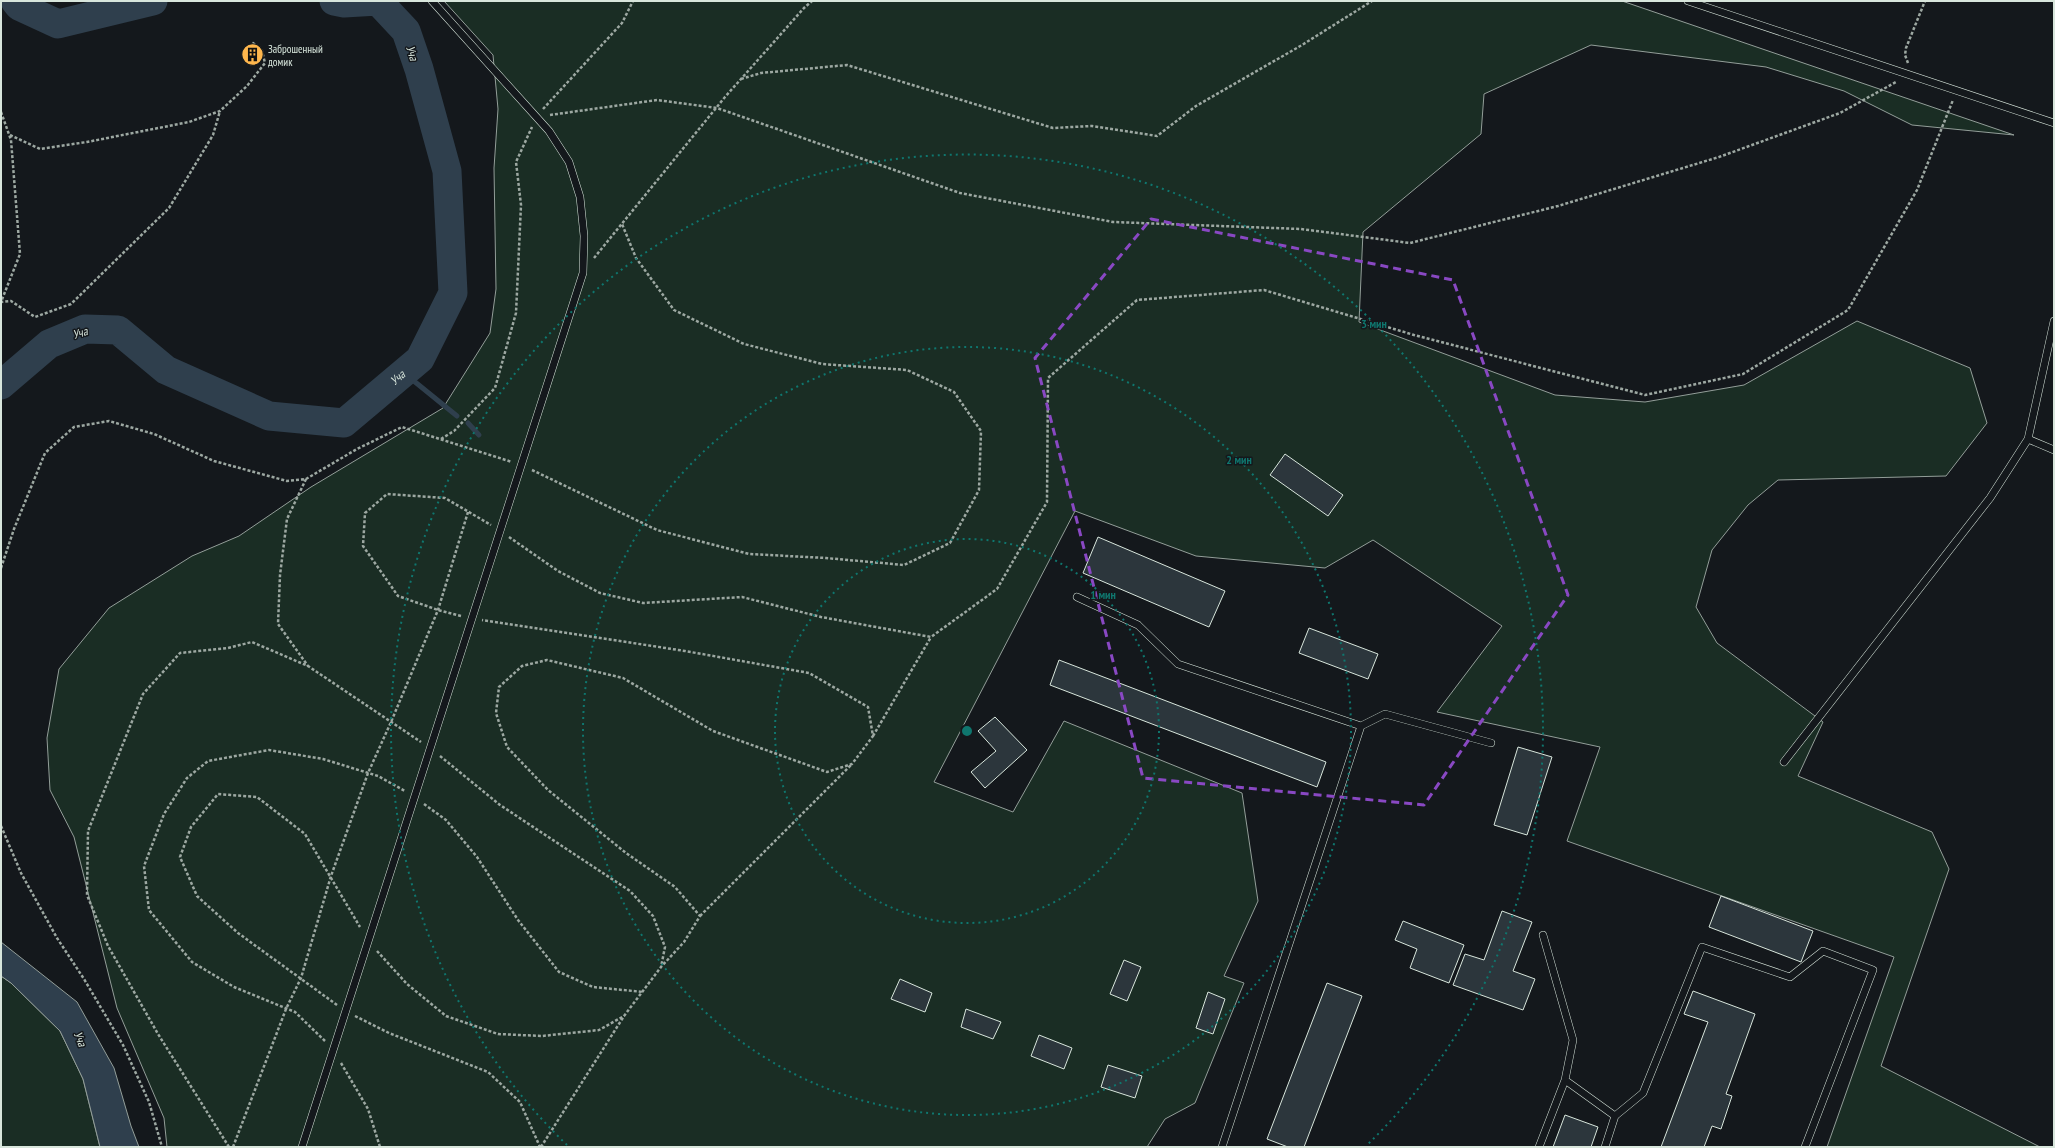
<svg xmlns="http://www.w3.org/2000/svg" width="2055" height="1148" font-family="'PT Sans Narrow',sans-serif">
<rect width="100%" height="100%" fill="#14181c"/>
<path fill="#1a2d24" stroke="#939e99" d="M444,1H1622L2014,135L1912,125L1844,91L1766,67L1591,45L1484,94L1481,134L1363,232L1359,322L1555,395L1645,402L1744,385L1857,321L1970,368L1987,423L1946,476L1778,480L1748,505L1712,550L1696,607L1717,643L1823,722L1798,776L1932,832L1949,869L1881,1066L2040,1147H1827L1894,957L1567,841L1600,747L1437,712L1502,626L1373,540L1325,568L1196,556L1075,511L934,782L1013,812L1064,721L1242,793L1258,901L1224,976L1244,983L1195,1103L1165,1119L1147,1147H167L164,1118L117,1008L74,837L50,790L47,738L59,669L109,608L192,556L239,536L311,487L443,408L490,333L496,289L494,168L498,109L493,55Z
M1,976L11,983L60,1031L83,1079L100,1147H1Z"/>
<path fill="#2f3f4d" stroke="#939e99" d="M1,942L77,1002L114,1068L131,1126L139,1147H100L83,1079L60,1031L11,983L1,976Z"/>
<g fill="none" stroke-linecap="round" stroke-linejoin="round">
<path stroke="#2f3f4d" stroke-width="5" d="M404,373L457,416
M468,423L479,435"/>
<g stroke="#2f3f4d" stroke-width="29">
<path d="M15,1L19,6L58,24L153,1"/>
<path id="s1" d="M1,385L49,344L85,329L118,330L166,370L269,416L344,423L420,359L453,293L447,171L419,69L406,31L378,1L344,3L334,1"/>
</g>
</g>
<path fill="#2c363c" stroke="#d8e6dc" d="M253,48L260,56L253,62L245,53Z
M1285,454L1343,495L1328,516L1270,475Z
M1098,537L1225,591L1209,627L1083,573Z
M1309,628L1378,654L1368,679L1299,653Z
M1059,660L1326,762L1317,787L1050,685Z
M995,717L1027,750L985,788L971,772L996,751L978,731Z
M1518,747L1552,757L1527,835L1494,825Z
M1721,896L1813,931L1801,962L1709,927Z
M1502,911L1532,922L1513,971L1535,979L1523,1010L1453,985L1465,954L1484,960Z
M1403,921L1464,945L1449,983L1410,968L1417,949L1395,940Z
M1124,960L1141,967L1127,1001L1110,994Z
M900,979L932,993L925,1012L891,999Z
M1327,983L1362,996L1304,1147H1288L1267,1139Z
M1693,991L1755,1014L1726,1094L1732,1096L1721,1129L1712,1126L1704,1147H1661L1708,1022L1684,1014Z
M1208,992L1225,999L1213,1034L1196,1028Z
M966,1009L1001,1022L993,1039L961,1027Z
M1039,1035L1072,1048L1064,1069L1031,1056Z
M1108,1065L1142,1076L1135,1098L1101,1087Z
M1565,1115L1598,1127L1591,1147H1553Z"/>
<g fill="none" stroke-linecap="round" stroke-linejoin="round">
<defs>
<path id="service" d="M1688,1L2054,123
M2054,321L2028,439L2054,450
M1077,597L1138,625L1178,664L1361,726L1222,1147
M1361,726L1385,714L1491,743
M1784,762L1990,498L2028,439
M1543,935L1573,1040L1565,1080L1615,1116L1643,1093L1702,947L1790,977L1823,951L1873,970L1805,1147
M302,1147L583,273L584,236L580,197L569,162L549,131L432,1
M1539,1147L1565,1080
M1605,1147L1615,1116"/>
</defs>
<use href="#service" stroke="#d8e6dc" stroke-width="8"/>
<path stroke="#9da8a2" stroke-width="2.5" stroke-dasharray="3 2" stroke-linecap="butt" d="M1908,63L1905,55L1906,48L1925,1
M741,79L761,73L847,65L1053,128L1092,126L1157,136L1196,106L1302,45L1372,1
M543,109L622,23L633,1
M1,112L11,140L20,254L1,302L11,301L35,317L71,304L169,208L213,135L220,111
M550,115L657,100L717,108L960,193L1113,222L1301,229L1410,243L1558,206L1719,157L1840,113L1896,82
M10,135L40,149L87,142L189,122L220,111L247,86L265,63L262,51L253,43L250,47
M594,258L725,97L804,8L812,1
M441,439L454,431L495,388L516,313L521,205L516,162L532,127
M532,470L657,530L749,554L826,558L904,565L950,543L979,490L981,431L954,392L907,370L822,364L744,344L674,310L636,258L622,224
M306,479L287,519L280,575L278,624L308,666
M509,537L558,571L600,593L643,603L742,597L821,617L931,637L997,589L1047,502L1048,378L1137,300L1264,290L1414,335L1645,395L1743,374L1848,310L1917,190L1953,100
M1,568L14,529L45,453L74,427L109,421L154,434L214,461L287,481L306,479L357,449L402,427L512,462
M461,616L438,610L398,596L363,546L365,513L387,494L445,498L491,525
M873,736L931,637
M440,756L500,805L630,891L653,916L665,947L661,967
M424,804L446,820L477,857L518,920L559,972L593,987L643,992
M1,826L21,873L57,938L84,979L123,1045L149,1102L162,1147
M700,916L852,764
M377,951L407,984L446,1016L498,1034L542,1036L599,1030L624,1016L661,967L684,942L700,916L675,887L626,853L548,790L507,747L496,713L499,687L522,666L547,660L623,678L713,731L827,772L852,764L873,736L868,707L809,673L685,651L482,620
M337,1005L238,933L197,896L180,857L191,827L218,794L257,797L305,834L360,927
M355,1016L389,1033L488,1072L520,1102L540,1147
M325,1041L295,1012L234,987L192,962L149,910L144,866L164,814L187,778L208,761L269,750L323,759L378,776L405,791
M341,1063L368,1109L380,1147
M229,1147L158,1034L108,946L87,895L88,831L143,694L180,653L228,648L252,642L308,666L421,742
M233,1147L286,1009L301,978L331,876L368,773L391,722L438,610L468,512
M541,1147L624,1016"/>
<use href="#service" stroke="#14181c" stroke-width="7"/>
</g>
<path fill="none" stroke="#8948c3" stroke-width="3" stroke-dasharray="8 5" stroke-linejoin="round" d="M1151,219L1453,280L1568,595L1424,805L1143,778L1035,358Z"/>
<g fill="none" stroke="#0f766e" stroke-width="2" stroke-dasharray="2 4">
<circle cx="967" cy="731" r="192"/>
<circle cx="967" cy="731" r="384"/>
<path d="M567 1145A576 576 0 1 1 1367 1145"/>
</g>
<defs>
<symbol id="building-disc" viewBox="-11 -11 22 22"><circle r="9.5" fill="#ffb74d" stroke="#14181c"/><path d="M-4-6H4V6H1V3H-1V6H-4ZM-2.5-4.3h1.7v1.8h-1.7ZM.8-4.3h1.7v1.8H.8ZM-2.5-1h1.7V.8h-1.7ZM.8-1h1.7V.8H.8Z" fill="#111"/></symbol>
</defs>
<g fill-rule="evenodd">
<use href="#building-disc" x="240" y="42" width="25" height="25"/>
</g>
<g text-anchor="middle" stroke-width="3" stroke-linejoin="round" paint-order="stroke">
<g font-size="11" fill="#d8e6dc" stroke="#14181c" text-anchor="start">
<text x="268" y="53">Заброшенный<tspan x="268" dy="13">домик</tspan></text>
</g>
<g font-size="12" font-style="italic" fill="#d8e6dc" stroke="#14181c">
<text transform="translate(412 53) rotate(74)" y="4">Уча</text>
<text transform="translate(80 333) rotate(-16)" y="4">Уча</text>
<text dy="4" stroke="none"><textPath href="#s1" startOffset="456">Уча</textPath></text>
<text transform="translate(80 1039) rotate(68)" y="4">Уча</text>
</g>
</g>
<circle cx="967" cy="731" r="6" fill="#0f766e" stroke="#14181c" stroke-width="2"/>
<g font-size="12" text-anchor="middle" font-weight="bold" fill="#0f766e" stroke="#14181c" stroke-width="3" stroke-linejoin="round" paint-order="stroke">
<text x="1374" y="328">3 мин</text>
<text x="1239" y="464">2 мин</text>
<text x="1103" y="599">1 мин</text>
</g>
<rect width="2055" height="1148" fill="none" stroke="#d8e6dc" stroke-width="4"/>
</svg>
